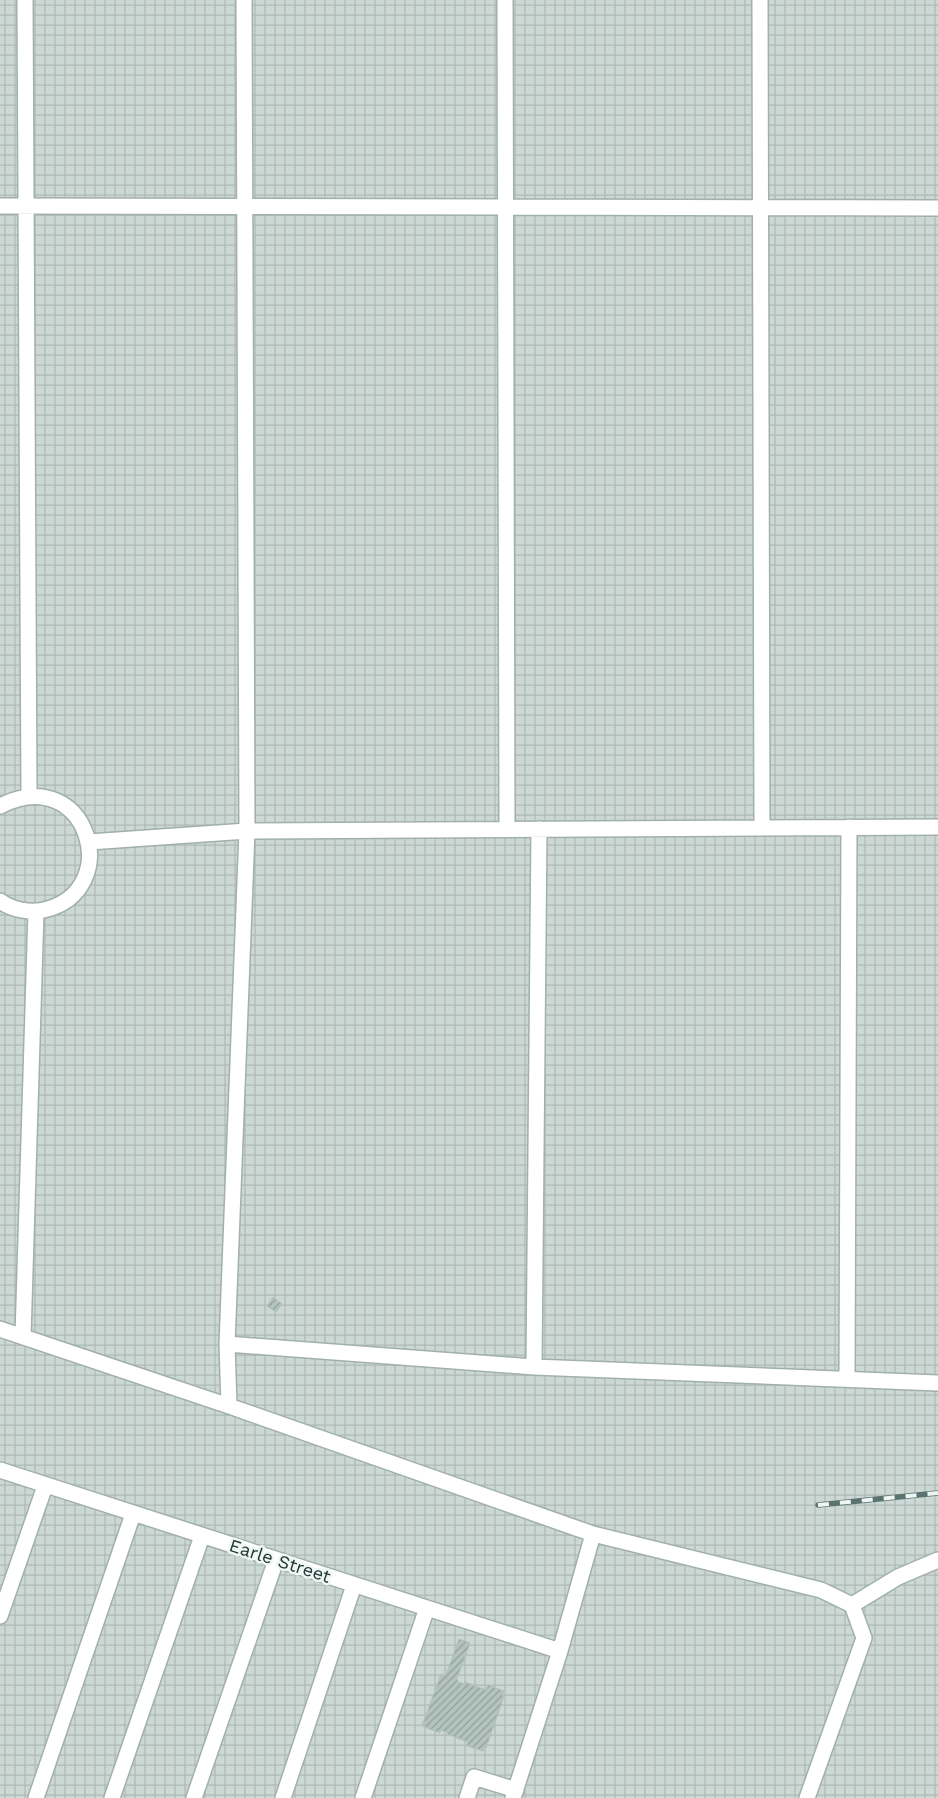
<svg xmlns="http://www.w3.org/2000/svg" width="938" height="1798" font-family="'Work Sans',sans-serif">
<defs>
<pattern id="industrial-grid" width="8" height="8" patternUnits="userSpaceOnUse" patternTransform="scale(1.25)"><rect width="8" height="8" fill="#ccd8d4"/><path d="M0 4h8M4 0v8" fill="none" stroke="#afbab7"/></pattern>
<pattern id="building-hatch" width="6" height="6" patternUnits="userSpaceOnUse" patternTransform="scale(1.25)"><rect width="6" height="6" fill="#b3c3be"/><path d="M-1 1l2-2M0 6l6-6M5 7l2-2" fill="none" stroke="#919f9b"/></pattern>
</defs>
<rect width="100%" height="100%" fill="#dee9e5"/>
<path fill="url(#industrial-grid)" d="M0,0H938V1798H0Z"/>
<path fill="url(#building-hatch)" stroke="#b0c2bd" d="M273,1297L282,1304L276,1312L267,1306Z
M459,1639L470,1643L457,1679L458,1682L465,1684V1682L486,1690L488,1685L504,1691L502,1695L504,1696L486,1748L484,1747L483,1751L467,1746L468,1742L447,1734L448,1733L441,1730L440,1733L422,1726L441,1674L446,1675Z"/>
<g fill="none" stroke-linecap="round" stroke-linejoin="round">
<defs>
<path id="minor" d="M25,0L29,795
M505,0L507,829
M760,0L762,828
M0,206L938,208
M0,806C88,761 126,891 44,910C30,913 12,910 0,901
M89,842L247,831L938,827
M0,1329L229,1406L593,1534
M23,1336L36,911
M227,1344L534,1367L938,1383
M534,1367L539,829
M847,1379L849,827
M229,1406L227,1344L247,831L244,0
M0,1470L560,1651
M852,1605L898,1577L938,1560
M0,1616L45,1486
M36,1798L133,1514
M112,1798L202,1536
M194,1798L276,1560
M283,1798L354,1585
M363,1798L427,1608
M467,1798L474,1777L516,1790
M513,1798L560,1651L593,1534L821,1590L852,1605L864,1638L807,1798"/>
</defs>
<use href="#minor" stroke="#a1b0ac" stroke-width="18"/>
<use href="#minor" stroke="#fff" stroke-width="15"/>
<defs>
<path id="rail" d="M818,1505L938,1493"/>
</defs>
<use href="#rail" stroke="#5a7370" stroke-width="5.5"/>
<use href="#rail" stroke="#eef6f3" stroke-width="4" stroke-dasharray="11" stroke-linecap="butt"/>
</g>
<g text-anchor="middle" stroke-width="5" stroke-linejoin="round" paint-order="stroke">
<g font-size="18" fill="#203734" stroke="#eef6f3">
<text transform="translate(280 1561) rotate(18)" y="6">Earle Street</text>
</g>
</g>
</svg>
